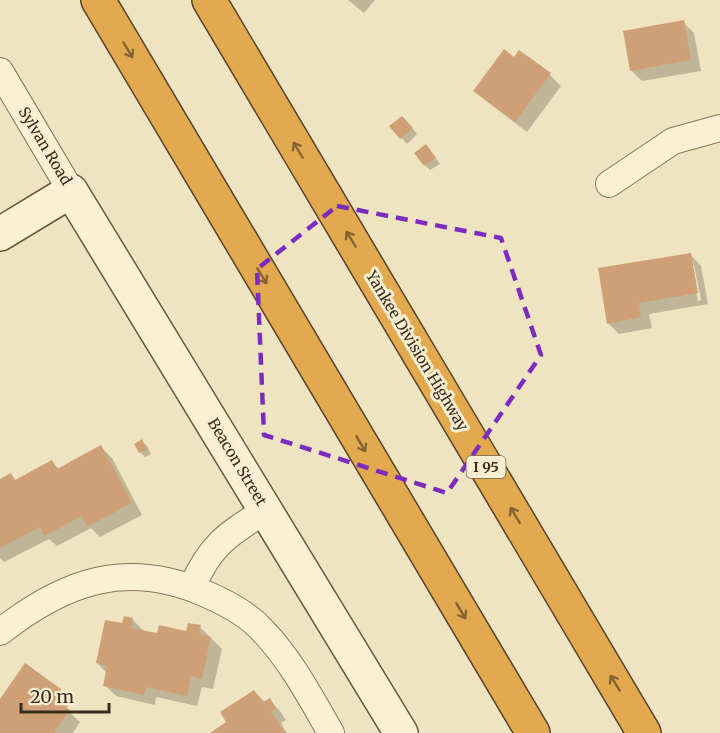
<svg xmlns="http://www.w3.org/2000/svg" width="720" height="733" font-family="Merriweather,serif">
<rect width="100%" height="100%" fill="#efe4c1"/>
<path fill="#0003" fill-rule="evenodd" d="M348,0H375L364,13Z
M683,22L694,33L701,71L642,81L631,70Z
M520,52L550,75L561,86L527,132L486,101L475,90L515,59Z
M408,123L417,134L407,144L391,127Z
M431,152L440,164L430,170L425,165Z
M690,254L701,266L708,304L649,314L652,328L619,334L608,323ZM691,265H694L701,300L698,301Z
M142,441L147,446L151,454L145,457L140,452Z
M101,447L112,458L142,515L100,537L91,528L57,546L49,539L4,562L0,558V481L11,475L16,481L52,462L59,469Z
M125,618L133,620L144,631L158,635L188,633L200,627L222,649L213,689L202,687L197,706L156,697L155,705L116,696L105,685L107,673L97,663L123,625Z
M60,690L71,701L66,709L80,722L73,733H0V702Z
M254,691L265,702L269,700L280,711L286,720L281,723L287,733H213L229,722Z"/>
<path fill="#cfa075" d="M684,20L691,60L630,71L623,31Z
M504,49L514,57L519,50L551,73L515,122L473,91Z
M402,116L413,128L400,139L389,126Z
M426,144L436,158L424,166L414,153Z
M691,253L698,293L639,303L641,317L607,324L598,268Z
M142,439L147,449L139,453L134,444Z
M101,445L132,503L87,527L82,516L44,536L40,527L0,548V479L11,473L15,480L52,460L57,469Z
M124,616L133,618L131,628L157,633L159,625L186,631L188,623L201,625L199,634L211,637L202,679L191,676L187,696L146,687L144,695L103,686L107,666L96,663L105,620L122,623Z
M25,663L61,689L54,699L70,710L54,733H0V699Z
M254,690L263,702L270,698L276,708L271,712L285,733H210L226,722L220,712Z"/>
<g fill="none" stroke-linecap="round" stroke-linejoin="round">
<defs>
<path id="street" d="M0,71L71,191
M609,184L673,141L720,128
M192,587C211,544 227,535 266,510
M0,632C65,581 127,559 206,594C227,603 248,614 263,631C291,660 311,698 331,733"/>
<path id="secondary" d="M0,234L71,191L401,733"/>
<path id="highway" d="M98,0L533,733
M209,0L644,733"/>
</defs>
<use href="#street" stroke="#897558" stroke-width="28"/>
<use href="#secondary" stroke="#6b563b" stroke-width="36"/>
<use href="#highway" stroke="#57432c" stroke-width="36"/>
<use href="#street" stroke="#faf1d4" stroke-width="26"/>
<use href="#secondary" stroke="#faf1d4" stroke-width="33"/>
<use href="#highway" stroke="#e2a94e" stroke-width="33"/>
</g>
<defs><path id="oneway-shaft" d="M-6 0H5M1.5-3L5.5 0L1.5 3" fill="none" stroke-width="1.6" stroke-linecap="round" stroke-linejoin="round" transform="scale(1.5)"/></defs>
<g stroke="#846433">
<use href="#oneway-shaft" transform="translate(128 50) rotate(59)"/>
<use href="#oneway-shaft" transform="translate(298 150) rotate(-121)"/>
<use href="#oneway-shaft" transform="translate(351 239) rotate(-121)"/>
<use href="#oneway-shaft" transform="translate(262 276) rotate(59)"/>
<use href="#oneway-shaft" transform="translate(361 444) rotate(59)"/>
<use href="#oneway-shaft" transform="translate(515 515) rotate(-121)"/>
<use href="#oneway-shaft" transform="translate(461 611) rotate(59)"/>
<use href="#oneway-shaft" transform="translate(615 683) rotate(-121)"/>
</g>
<path fill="none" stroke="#7b2cbf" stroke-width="4.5" stroke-dasharray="12 8" stroke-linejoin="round" d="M337,206L501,238L541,355L447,493L264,435L257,269Z"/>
<g text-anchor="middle" stroke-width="6" stroke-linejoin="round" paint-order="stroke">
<rect fill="#f7eed1" stroke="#716653" stroke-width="1.5" x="466.5" y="456" width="39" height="22" rx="4.5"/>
<g font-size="14" font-weight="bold" fill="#382c1d">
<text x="486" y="472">I 95</text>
</g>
<g font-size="15" fill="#382c1d" stroke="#f7eed1">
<text transform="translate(45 146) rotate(59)" y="5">Sylvan Road</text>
<text transform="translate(417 351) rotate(59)" y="5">Yankee Division Highway</text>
<text transform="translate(237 462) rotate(59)" y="5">Beacon Street</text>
</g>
</g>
<path d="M21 703v9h88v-9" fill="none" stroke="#382c1d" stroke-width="3"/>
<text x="30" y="703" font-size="18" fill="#382c1d" stroke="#f7eed1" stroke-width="4.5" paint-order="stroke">20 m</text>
</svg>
